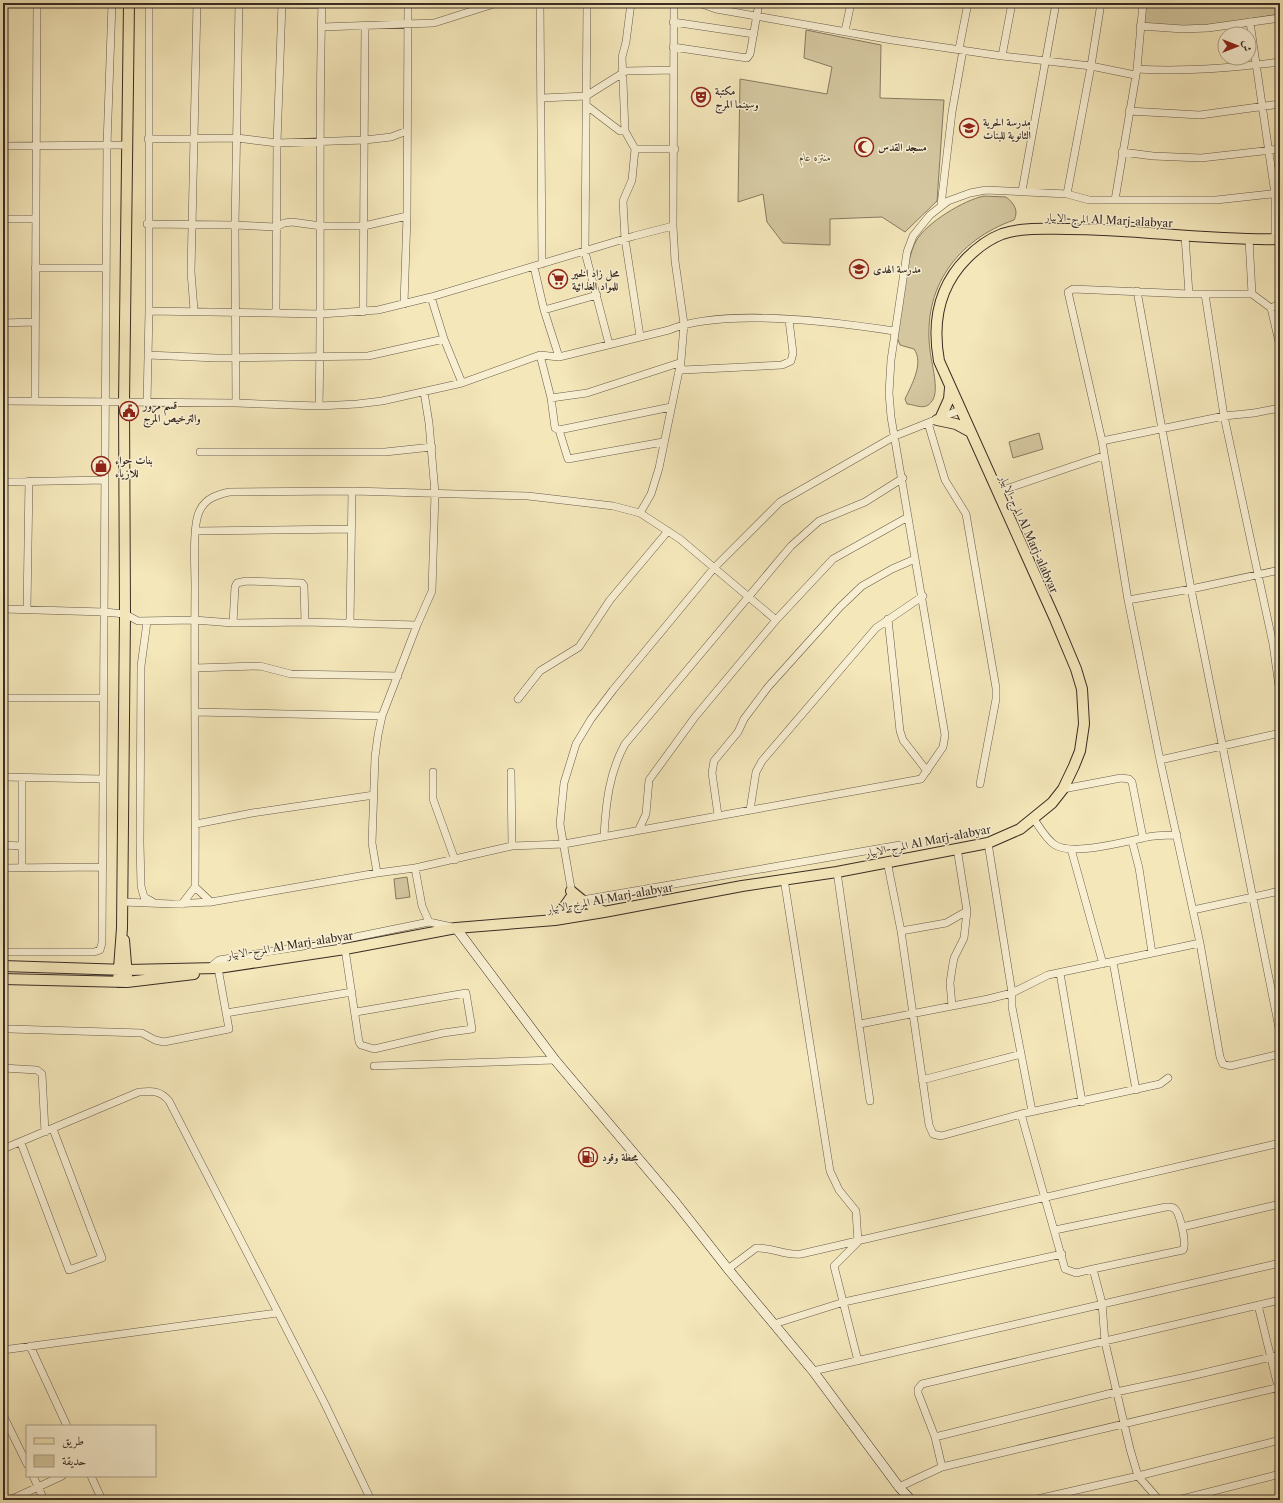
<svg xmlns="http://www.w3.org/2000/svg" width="1283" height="1503" font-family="'Libre Caslon Text',Amiri,serif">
<rect width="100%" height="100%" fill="#f4e7ba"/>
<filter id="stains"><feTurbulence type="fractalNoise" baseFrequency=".005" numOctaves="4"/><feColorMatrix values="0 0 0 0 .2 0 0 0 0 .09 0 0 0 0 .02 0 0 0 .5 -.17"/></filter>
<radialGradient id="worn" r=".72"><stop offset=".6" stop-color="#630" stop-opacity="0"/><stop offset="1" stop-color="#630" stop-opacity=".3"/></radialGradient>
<path fill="#d4c7a0" stroke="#867a62" d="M1144,3H1280V14L1213,25L1178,27L1144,24Z
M806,30L881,45L880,98L944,100L937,201L905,232L882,217L830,219V245L783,243L767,222L763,194L738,202L740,79L827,94L832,67L804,58Z
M984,196L1006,197C1014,203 1019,211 1014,220C957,240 922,288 930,350C931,362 940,391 932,401C925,411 917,405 907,404L905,399C912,384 924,363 914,349L900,345L897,337C901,313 905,261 916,241C926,223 964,200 984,196Z
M1039,433L1043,449L1013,458L1009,442Z
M407,877L410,897L396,899L394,879Z"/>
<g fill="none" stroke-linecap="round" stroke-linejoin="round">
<defs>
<path id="street" d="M149,3H203
M241,3L322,5
M540,3L542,264
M587,3L585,252L609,344
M699,3L716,9L892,40L1002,56L1091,66L1135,75
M3,4H112
M673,22L754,34
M1250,22L1275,194V239
M1140,26L1183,29L1208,28L1280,18
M322,27L434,23L497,3
M845,31L851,3
M673,47L747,58L750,54L759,3
M959,49L968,3
M1002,56L1012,3
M1137,69C1185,72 1232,68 1280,62
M542,98L586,96L626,71L674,70
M587,106L620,131H625L635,149H675
M1129,111L1200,115L1280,104
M625,131L622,57L626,42L631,3
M148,139L237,138L277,143L365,140L391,137L407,131
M3,146L127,145
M635,149L632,180L623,201L625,239L640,336
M1122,152L1153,156L1201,158L1280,149
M1022,191L1056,3
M1067,194L1091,66L1101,3
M1115,200L1137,69L1143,3
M941,205L952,112L963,50
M3,219H35
M147,224L235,225L276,227L284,223L292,222L321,226H364L407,216
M1185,236L1189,294
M1249,239L1252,294
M534,267L544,310L559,357
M35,268H105
M1137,291L1191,589L1280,1033
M1205,294L1224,416L1273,644L1280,694
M431,297L444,339L462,383
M404,304L407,216L408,3
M1271,308L1280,304
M194,310L191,272L197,3
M544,310L597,295
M149,311L321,314L378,310L431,297L634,236L673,226
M363,312L365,26
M276,313L277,143L282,3
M3,323L35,322
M1280,346L1271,308L1252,294H1189L1073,289L1068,292L1102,441L1128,600L1160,760L1200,943L1220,1057L1223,1064L1230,1066L1280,1054
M148,355L216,358L368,356L444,339
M540,355L551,398L587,393L679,363L683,370L782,365L791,361L793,353L789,320
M551,398L555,428L559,430L568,459L663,442
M3,401L236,403L319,406L357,404L382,401L462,383L540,355L559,357L669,330C723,307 835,322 894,331
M35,402L37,3
M147,403L149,311V3
M236,403L235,225L239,3
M319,406C322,272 318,137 322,3
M928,423L945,480L966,514L996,688V699L980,784
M559,430L671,407
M1102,441L1224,416L1254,413L1280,408
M200,452H385L432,447
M3,482L105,480
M997,492L1103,456
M640,513L651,494L659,468L681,361L684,324L675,261L673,226L674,3
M196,531L351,529
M1128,600L1191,589L1280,570
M3,609L104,612L125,614L138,621L194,620L233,623L305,622L417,625
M27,609L29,481
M888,619L900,731L903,740L927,771
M147,622L141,666L140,843L141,886L144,897L153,902
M233,623L235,587L237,583L246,581L302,583L304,586L305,622
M350,623L352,491
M195,668L260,666L291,674L398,676
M3,698H103
M518,699L540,671L579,647L610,600L668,531
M195,712L382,716
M1160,760L1280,733
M433,772V799L455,860
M511,772L512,846
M3,777L103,779
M1063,789L1121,778L1129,779L1132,782L1143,838
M750,810L756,772L762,761L876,628L923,596
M718,815L712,773L714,761L738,732L744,719L768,687L840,607L862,586L892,569L915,559
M1034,819C1040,828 1046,839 1055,845C1072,856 1124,842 1143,838C1154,835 1166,835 1177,835
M196,824L252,813L374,795
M639,829L646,814L649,780L695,717L776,620L833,559L908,517
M604,835C606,803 609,773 625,744L791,546L819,521L865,502L903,478
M1132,841L1139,868L1152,953
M988,843L1012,993V1007L1032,1111
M3,845L21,846
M1071,849L1103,964
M887,861L901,931L929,1125L933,1134L941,1136L1021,1114L1160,1084L1168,1078
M3,868L103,867
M22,868V778
M415,868L422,906L429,922L452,927
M837,872L870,1101
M377,873L372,843L375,757L378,735L382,716L417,625L432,591L435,493L429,423L424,392
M784,879L830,1171L839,1190L856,1211L858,1242L834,1266L858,1361
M582,900L900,845
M122,902L172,904L211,902L377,873L415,868L512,846L564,844L921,779L943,747L945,735L891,417L889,393L891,360L907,252L913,236L921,226L930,215L948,201L970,193L986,190L1067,194L1089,200H1216L1280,193
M211,902L195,887C196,787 194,686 195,586C195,568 192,524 200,510C206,498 217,495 229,492L352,491L528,496L613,506L640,513L680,539L776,620
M182,904L195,887
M1193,910L1280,891
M576,917L560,824L564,783L576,744L591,719L613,690L714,568L780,502L895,436L960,410
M901,931L946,923L967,911L957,848
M345,949L359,1042L361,1045L374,1049L443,1033L472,1029L466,993L356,1012
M3,952H94L100,950L102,943L107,145L112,3
M1113,962L1136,1090
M208,969L219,960L341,940L429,922
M1060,973L1082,1102
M952,1006L950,983L952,969L954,958L964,938L967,911
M226,1013L352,992
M860,1024L988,999L1012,993L1048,975L1200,943
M10,1029L142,1033L155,1040L164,1042L229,1029L218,968
M374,1066L555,1060
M3,1068L37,1070L42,1074L45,1132
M922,1080L1021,1054
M1021,1114L1065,1269L1076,1273L1093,1269L1102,1303L1105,1342L1130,1449L1138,1476L1159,1500
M21,1143L69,1270L102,1258L53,1129
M3,1149L139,1092C152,1091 160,1090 169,1101L324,1402L371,1500
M1182,1227L1280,1204
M1055,1230L1166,1207C1169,1207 1172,1206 1175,1209C1180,1214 1187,1244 1183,1250L1093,1269
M728,1269L756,1248C772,1247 785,1256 801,1254L1280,1143
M1258,1305L1280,1395
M774,1324L844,1302L1062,1254
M30,1346L67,1426
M3,1350L277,1313
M813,1371L1280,1263
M3,1415L27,1464
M935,1437L1116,1392L1191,1376L1280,1355
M942,1467L935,1437L918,1393V1389L922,1384L1280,1300
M33,1476L44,1500
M91,1476L102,1500
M899,1487L942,1467L1280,1387
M10,1500L62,1476
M1033,1500L1138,1476L1280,1440
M1178,1500L1280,1474"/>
<path id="secondary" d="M456,928L555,1060L676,1203L728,1269L813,1371L899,1487L911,1500"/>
<path id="primary" d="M940,419L949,399L950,388
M937,420L956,424L969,431
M571,891L582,900L604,912
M555,920L572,896
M124,940L127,976
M3,966L127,970L218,968L345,949L456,928L555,920L604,912L742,886L837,872L988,843L1020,829L1052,803L1063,789L1074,766L1080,751L1084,724L1082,689L1076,669L1055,619L939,361C932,322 939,286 967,258C977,248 989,239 1002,234C1023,227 1046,229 1068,229C1139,229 1209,241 1280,239
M3,979L127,982L194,974
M118,982L122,928L125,614L124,403L129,3"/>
</defs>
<use href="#street" stroke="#685b4a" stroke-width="8"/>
<use href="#secondary" stroke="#392c24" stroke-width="10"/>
<use href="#primary" stroke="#392c24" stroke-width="12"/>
<use href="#street" stroke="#f8efd2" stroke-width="7"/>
<use href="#secondary" stroke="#f8efd2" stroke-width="9"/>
<use href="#primary" stroke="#f4e7ba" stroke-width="10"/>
</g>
<defs>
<symbol id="theatre-ring" viewBox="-11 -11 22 22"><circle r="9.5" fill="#f8efd2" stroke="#8f2418" stroke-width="1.5"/><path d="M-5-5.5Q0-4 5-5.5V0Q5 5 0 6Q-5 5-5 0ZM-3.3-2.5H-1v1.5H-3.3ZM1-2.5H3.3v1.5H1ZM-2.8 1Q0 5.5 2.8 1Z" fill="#8f2418"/></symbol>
<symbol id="school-ring" viewBox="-11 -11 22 22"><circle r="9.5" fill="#f8efd2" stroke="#8f2418" stroke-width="1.5"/><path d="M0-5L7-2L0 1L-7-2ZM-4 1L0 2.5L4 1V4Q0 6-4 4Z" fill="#8f2418"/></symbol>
<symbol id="mosque-ring" viewBox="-11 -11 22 22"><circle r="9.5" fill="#f8efd2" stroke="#8f2418" stroke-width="1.5"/><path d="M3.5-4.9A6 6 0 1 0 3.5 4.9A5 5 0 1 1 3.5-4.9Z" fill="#8f2418"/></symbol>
<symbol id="supermarket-ring" viewBox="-11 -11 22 22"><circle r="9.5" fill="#f8efd2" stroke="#8f2418" stroke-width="1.5"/><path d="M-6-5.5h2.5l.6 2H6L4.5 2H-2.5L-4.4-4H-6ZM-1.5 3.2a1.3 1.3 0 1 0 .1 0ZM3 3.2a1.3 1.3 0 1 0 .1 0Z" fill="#8f2418"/></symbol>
<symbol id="civic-ring" viewBox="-11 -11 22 22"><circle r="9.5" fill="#f8efd2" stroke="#8f2418" stroke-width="1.5"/><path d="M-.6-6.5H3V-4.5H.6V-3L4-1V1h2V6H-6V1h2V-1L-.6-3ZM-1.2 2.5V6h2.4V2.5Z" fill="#8f2418"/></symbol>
<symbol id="shop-ring" viewBox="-11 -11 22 22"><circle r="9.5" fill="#f8efd2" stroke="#8f2418" stroke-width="1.5"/><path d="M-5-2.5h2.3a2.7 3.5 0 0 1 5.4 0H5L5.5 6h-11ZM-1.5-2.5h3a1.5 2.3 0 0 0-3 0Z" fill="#8f2418"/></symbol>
<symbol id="fuel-ring" viewBox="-11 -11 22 22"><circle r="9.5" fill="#f8efd2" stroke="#8f2418" stroke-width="1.5"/><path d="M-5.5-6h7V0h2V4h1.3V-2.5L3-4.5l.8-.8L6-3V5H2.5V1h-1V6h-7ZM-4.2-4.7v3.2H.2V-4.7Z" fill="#8f2418"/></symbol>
</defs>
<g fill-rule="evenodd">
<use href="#theatre-ring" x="690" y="86" width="22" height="22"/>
<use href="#school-ring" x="958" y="117" width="22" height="22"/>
<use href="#mosque-ring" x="853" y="136" width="22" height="22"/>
<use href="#school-ring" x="848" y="258" width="22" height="22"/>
<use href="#supermarket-ring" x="547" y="268" width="22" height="22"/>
<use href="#civic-ring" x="118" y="400" width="22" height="22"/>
<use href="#shop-ring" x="90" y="455" width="22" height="22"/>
<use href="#fuel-ring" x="577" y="1146" width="22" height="22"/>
</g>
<g text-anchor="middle" stroke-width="3" stroke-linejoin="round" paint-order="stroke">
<g font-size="11" font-weight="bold" fill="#392c24" stroke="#f8efd2" text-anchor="start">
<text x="715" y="95">مكتبة<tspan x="715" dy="13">وسينما المرج</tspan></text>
<text x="983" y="126">مدرسة الحرية<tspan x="983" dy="13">الثانوية للبنات</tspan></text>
<text x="878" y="151">مسجد القدس</text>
<text x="873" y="273">مدرسة الهدى</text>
<text x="572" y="277">محل زاد الخير<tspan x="572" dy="13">للمواد الغذائية</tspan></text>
<text x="143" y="409">قسم مرور<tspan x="143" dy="13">والترخيص المرج</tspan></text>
<text x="115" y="464">بنات حواء<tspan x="115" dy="13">للازياء</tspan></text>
<text x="602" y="1161">محطة وقود</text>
</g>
<g font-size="11" font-style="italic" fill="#584b3d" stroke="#f8efd2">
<text x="815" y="161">منتزه عام</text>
</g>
<g font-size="11" fill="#392c24" stroke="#f8efd2">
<text transform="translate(1109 220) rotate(3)" y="4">المرج-الابيار Al Marj-alabyar</text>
<text transform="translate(1029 534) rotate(66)" y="4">المرج-الابيار Al Marj-alabyar</text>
<text transform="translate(928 841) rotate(-11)" y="4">المرج-الابيار Al Marj-alabyar</text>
<text transform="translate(610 898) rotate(-10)" y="4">المرج-الابيار Al Marj-alabyar</text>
<text transform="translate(290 945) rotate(-9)" y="4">المرج-الابيار Al Marj-alabyar</text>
</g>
</g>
<rect width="1283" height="1503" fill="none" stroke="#f4e7ba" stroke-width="16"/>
<rect x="4" y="4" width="1275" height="1495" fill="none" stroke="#392c24" stroke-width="2"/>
<rect x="8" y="8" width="1267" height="1487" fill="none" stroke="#392c24"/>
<rect x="26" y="1425" width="130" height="52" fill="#f8efd2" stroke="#aca18c"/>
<rect x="34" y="1438" width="20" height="6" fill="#f4e7ba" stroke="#aca18c"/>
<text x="62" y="1445" font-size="12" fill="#392c24">طريق</text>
<rect x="34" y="1455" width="20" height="12" fill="#d4c7a0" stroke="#aca18c"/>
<text x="62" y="1465" font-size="12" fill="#392c24">حديقة</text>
<g transform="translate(1237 46) rotate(90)"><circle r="19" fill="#f8efd2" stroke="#aca18c"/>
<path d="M0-3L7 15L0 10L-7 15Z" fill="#8f2418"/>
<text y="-6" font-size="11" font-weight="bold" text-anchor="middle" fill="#392c24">ش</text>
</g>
<rect width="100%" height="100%" filter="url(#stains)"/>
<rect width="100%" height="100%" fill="url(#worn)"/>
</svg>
